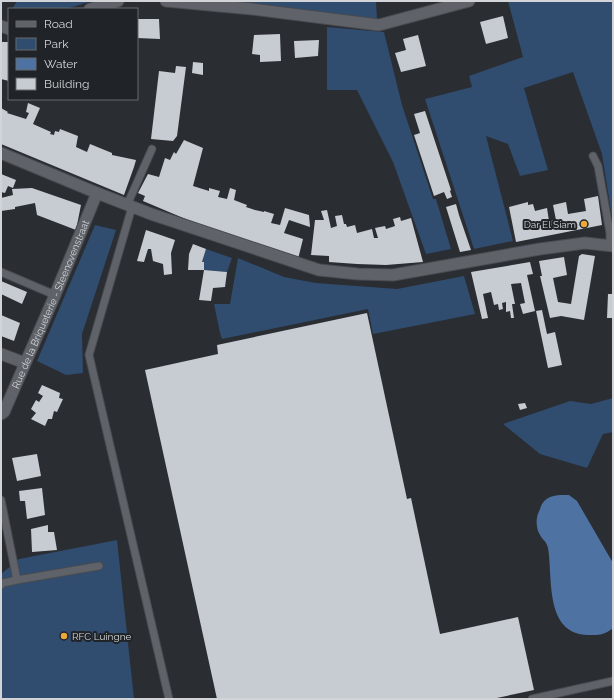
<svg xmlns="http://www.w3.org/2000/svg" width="614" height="700" font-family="Raleway,sans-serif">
<rect width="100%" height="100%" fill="#2a2d32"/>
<path fill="#304c6f" d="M17,1H92L66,9H12Z
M228,1H376L377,20L328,15Z
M508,1H613V224L602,154L573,72L524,88L548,170L520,176L508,144L486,136L513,241L474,249L425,99L472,87L469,76L523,57Z
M327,27L384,32L402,105L433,199H436L451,249L426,254L393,162L357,90H327Z
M95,225L116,230L82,334L83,373L66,375L37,361Z
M206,249L232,258L227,272L204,270V262H202Z
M238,258L284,277L316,283L397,289L464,276L475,314L373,334L368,309L222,339L220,333L214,304H230Z
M613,398V432L603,434L587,468L540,454L503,424L570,401L591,404Z
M117,540L134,699H1V574L19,559Z"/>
<path fill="#4e72a2" d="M560,495H569L577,501L613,563V628C605,635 599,635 588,635C544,634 553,577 548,548C546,540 542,540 539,533C537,530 536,521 537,518C537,515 539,512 540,509C543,499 549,496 560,495Z"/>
<path fill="#c7ccd2" d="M503,16L508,38L486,44L480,22Z
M137,19H159L160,39L137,38Z
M280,34L281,61L260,62V55L252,54L254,35Z
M418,35L426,66L401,72L395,53L406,50L403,39Z
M319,40L318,56L295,58L294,41Z
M1,42H9V81L1,79Z
M193,62L203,63V75L192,73Z
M176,66L186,67L177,136L173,141L151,139L159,71L175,73Z
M28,103L40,108L33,124L51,132L50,134L54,135L55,131L59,132L60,129L78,136L76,147L87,152L90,144L112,153V155L136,160L134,167L124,195L1,144V108L8,112L7,113L26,119L29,113L26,112Z
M425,111L451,190L450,191L452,197L447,199L444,192L434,196L414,135L420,133L414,114Z
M184,140L203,148L193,186L209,191V188L220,191L218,197L227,199L230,188L236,190L234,200L247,205L246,207L255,210L264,212V211L274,214L271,223L280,225L285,208L309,215L310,227L289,220L284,233L303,239L298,259L188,222V220L143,201L145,196L138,193L148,174L159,177L165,158L170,160L174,152L176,154Z
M1,174L16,180L13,188L8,186L5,193L1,192Z
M32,188L81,205L76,230L37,215L35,203L15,207V209L1,211V198L13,195L12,189Z
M598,196L602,225L516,242L509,207L528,202V205L533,204L535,211L547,208L549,221L556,220L553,205L566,202L568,214L586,211L584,199Z
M456,204L459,215L471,250L460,252L446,207Z
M327,210L331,228L337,226L335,216L342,215L344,224H346L347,227L355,225L357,233L372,229L374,238H378L375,228L385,226L386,229L395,226L393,219L400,217L401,221L411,218L423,262L386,265L357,264L329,262V256L311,255L315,220H324L321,211Z
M146,230L175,240L171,253L172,274L164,275L163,264L153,261L151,249H148L144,262L137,261Z
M193,244L206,249L202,262H204V270L227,272L225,287L213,288L211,301L199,300L204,270H188L189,254Z
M582,254L595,256L584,320L561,316L550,318L540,276H542L539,261L564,257L567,275L553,278L558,302L571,304L579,256Z
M530,262L533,274L527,275L535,311L523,314L520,304L525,303L521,283L511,284L515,304H512L514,318H511L510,311L506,312V302L502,303L503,309L499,310L498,304L494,305L491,292L483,294L488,318L482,319L471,272Z
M1,281L27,292L22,304L1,294Z
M608,294H613V318H607Z
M542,310L547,334L555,332L562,365L548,368L536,311Z
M367,313L407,499L411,498L440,634L518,617L534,690L492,699H217L145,370L218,354L217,345Z
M1,315L20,323L14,341L1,336Z
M42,385L60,393L59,398L63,399L57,412L54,411L52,419H48L45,426L31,419L36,413L31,409L36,400L39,402L43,396L38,393Z
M525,403L527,408L520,410L518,404Z
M37,454L41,476L17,481L12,458Z
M42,488L45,515L27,519L25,501H20L19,491Z
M48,525V532H54L57,550L32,552L31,529Z"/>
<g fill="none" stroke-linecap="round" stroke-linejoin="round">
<defs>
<path id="service" d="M593,156L598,166L610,233V246
M127,205L152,149
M132,207L89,355L169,699
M1,272L55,295
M1,500L17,580L3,583L1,585
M17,580L99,566
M532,699L613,681"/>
<g id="minor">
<path d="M166,1L252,9L379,25L469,1"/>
<path d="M90,9L118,1"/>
<path d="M1,26L9,29"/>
<path d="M1,354L25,363"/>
<path id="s1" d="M1,414L4,412L55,295L97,193"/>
</g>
<path id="tertiary" d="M1,153L97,193L151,214L319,270L358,274L393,275L540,249L585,243L613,246"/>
</defs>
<use href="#service" stroke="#484b4f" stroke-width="9"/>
<use href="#minor" stroke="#484b4f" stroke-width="13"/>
<use href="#tertiary" stroke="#484b4f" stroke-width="13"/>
<use href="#service" stroke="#5f6369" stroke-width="7"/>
<use href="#minor" stroke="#5f6369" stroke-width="11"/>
<use href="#tertiary" stroke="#5f6369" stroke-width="11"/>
</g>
<g fill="#eca93a" stroke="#202428" stroke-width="1.5">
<circle cx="584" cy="224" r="4"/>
<circle cx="64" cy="636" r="4"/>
</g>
<g text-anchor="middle" stroke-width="4" stroke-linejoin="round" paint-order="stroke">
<g font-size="10" fill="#d2d4d7" stroke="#202428" text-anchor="end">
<text x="576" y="228">Dar El Siam</text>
<text x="72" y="640" text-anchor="start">RFC Luingne</text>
</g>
<g font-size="10" fill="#d2d4d7" stroke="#202428">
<text dy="4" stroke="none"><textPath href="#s1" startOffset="121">Rue de la Briqueterie - Steenovenstraat</textPath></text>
</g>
</g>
<rect width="614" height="700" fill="none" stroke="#d2d4d7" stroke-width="4"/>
<rect x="8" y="8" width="130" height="92" fill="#202428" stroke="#676a6e"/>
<rect x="16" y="21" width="20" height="6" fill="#5f6369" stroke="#676a6e"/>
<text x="44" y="28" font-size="12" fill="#d2d4d7">Road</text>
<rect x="16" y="38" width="20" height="12" fill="#304c6f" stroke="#676a6e"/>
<text x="44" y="48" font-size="12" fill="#d2d4d7">Park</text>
<rect x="16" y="58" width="20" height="12" fill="#4e72a2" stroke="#676a6e"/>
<text x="44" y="68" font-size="12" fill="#d2d4d7">Water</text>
<rect x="16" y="78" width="20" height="12" fill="#c7ccd2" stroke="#676a6e"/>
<text x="44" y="88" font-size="12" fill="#d2d4d7">Building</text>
</svg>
